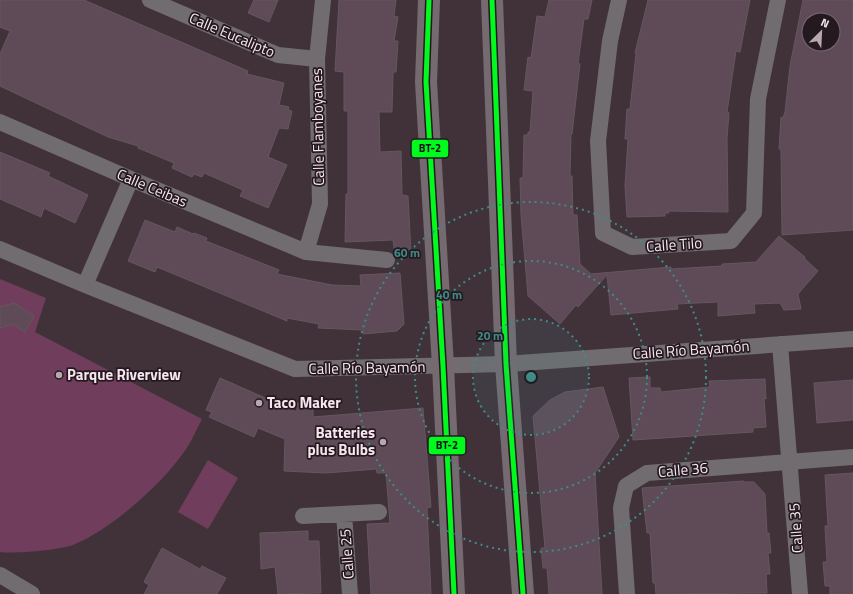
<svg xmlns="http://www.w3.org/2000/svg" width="853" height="594" font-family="'Titillium Web',sans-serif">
<rect width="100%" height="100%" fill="#41323a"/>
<path fill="#713d5c" d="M0,279L46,298L35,332L202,419C197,428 193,438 188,446C166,481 111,530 73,545C58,550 16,554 0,552Z
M208,460L238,478L208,529L178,512Z"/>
<path fill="#5f4a57" stroke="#64575e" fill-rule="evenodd" d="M0,0H84L248,71L247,74L284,83L279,105L289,107L288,110L292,111L288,129L279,128L268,157L287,165L268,208L240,196L243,190L204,173L202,177L194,174L192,177L172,168L174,163L138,148V146L108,137L0,86V54L10,31L0,27Z
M254,0H278L269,22L248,13Z
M339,0H396L394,16L398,17L394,41H398L396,72H393L392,112H379L380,152L401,151L402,195L408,196L411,254L395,255L393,240L345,242L346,194H348V111H344V72L335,71Z
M549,0H592L588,19H584L578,63L580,64L572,134H571L570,176H572L573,215H577L580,264L591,274L671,267V269L722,266V264L756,262L779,236L805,257L804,258L818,271L798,294L801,309L784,310L780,303L754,304L755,313L718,316V302L677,304L678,309L611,315L607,275L578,307L576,305L560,324L528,296L521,215L520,178H523L524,135H528V132H530L533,91L524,90L528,57L531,58L537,16L545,17Z
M648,0H750L740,52L736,51L727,112L729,113L727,138L728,212L668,211L669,213H665V216L627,217L625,186L628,139H625L627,109H630L636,54L635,53Z
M803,0H853V230L782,235L781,149H779L781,117L783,118L785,112L790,66ZM809,20H833V44H809Z
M0,152L50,173L48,176L88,195L75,223L44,208L41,217L0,199Z
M145,220L175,232L177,227L193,234L194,233L207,238L206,241L279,270L277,274L332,285L361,286L360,275L400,273L404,324L397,331L363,334V330L318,328L319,324L287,318V321L157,267L155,272L128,261Z
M14,303L34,316L25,332L12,324L0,328V307Z
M650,377V388H660L661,392L710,387L709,381L765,379L766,399L764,398L766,427L753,428V432L633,440L629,378Z
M220,378L297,412V403L313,404V417L423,408L431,507L427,508L431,594H371L367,524L390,523L386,473H377L376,469L326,473L284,471L285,439L258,428L254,437L209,417L212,412L206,410Z
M853,380V420L817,423L814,383Z
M603,387L619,437L595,473L602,594H549L547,568H543L541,548H545L533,416L550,400L565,392Z
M853,473V594H830V586H825L823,562H827L825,526H828L825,475Z
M744,481V482H754L765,494L767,533H769L771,553H768L770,574H766L767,593L656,594L655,583H653L650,533H647L642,488Z
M308,531V541H319L321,593L278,594L275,567L261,569L260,533Z
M162,548L200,569L202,566L226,578L217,594H144L149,585L144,582Z"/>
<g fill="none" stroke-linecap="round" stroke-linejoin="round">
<path stroke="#716c6f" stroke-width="16" d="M150,0L278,55L317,59
M619,0L610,41L598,141L603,233L632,247L731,241L754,213L758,99L778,0
M0,122L131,179L306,252L387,260
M0,249L85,285L295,369L506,364L853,339
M306,252L320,204L317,59L323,0
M85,285L131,179
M780,344L800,594
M344,514L350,594
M303,516L379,512
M0,575L32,594
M627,594L621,508L626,486L647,473L853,457"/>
<path stroke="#756a70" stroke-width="22" d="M429,0L426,82L443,366L454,594
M492,0L506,364L523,594"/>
<defs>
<path id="bus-1" d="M429,0L426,82L443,366L454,594
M492,0L506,364L523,594"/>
</defs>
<use href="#bus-1" stroke="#251920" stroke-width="8"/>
<use href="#bus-1" stroke="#00fa1d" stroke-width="5"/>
</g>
<circle cx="531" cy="377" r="58" fill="#3e8c88" fill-opacity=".12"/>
<g fill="none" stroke="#3e8c88" stroke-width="2" stroke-dasharray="2 4">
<circle cx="531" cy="377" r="58"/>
<circle cx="531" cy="377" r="116"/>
<circle cx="531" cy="377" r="175"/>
</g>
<g fill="#b8a7b0" stroke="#251920" stroke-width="1.5">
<circle cx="59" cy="375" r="4"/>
<circle cx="259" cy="403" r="4"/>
<circle cx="383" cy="442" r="4"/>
</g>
<g text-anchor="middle" stroke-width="3.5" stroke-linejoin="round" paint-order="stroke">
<g font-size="15" fill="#f8e6ef" stroke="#251920">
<text transform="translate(232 35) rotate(23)" y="5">Calle Eucalipto</text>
<text transform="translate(318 127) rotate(-91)" y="5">Calle Flamboyanes</text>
<text transform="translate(152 188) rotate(23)" y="5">Calle Ceibas</text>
<text transform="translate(674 245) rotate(-4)" y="5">Calle Tilo</text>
<text transform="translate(691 350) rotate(-4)" y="5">Calle Río Bayamón</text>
<text transform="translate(367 368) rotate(-1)" y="5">Calle Río Bayamón</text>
<text transform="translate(683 470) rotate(-5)" y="5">Calle 36</text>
<text transform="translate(796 528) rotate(-94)" y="5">Calle 35</text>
<text transform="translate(347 554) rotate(-94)" y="5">Calle 25</text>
</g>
<g font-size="15" font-weight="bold" fill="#f8e6ef" stroke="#251920" text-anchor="start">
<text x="67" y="380">Parque Riverview</text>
<text x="267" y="408">Taco Maker</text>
<text x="375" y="438" text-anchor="end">Batteries<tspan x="375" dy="17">plus Bulbs</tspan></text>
</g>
</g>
<circle cx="531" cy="377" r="6" fill="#3e8c88" stroke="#251920" stroke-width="2"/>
<g font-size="12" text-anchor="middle" font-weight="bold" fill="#3e8c88" stroke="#251920" stroke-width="3.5" stroke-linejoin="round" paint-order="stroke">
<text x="407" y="257">60 m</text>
<text x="449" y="299">40 m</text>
<text x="490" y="340">20 m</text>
</g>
<g stroke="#251920" stroke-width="1.5">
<rect x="411" y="139" width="38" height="19" rx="4" fill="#00fa1d"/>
<rect x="428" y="436" width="38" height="19" rx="4" fill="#00fa1d"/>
</g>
<g font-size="11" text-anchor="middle" font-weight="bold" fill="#111">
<text x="430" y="152">BT-2</text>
<text x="447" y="449">BT-2</text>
</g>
<g transform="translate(821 32) rotate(24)"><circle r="19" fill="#251920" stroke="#796b73"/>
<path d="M0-3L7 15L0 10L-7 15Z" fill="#b8a7b0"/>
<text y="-6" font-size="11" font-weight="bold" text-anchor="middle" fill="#f8e6ef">N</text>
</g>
</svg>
